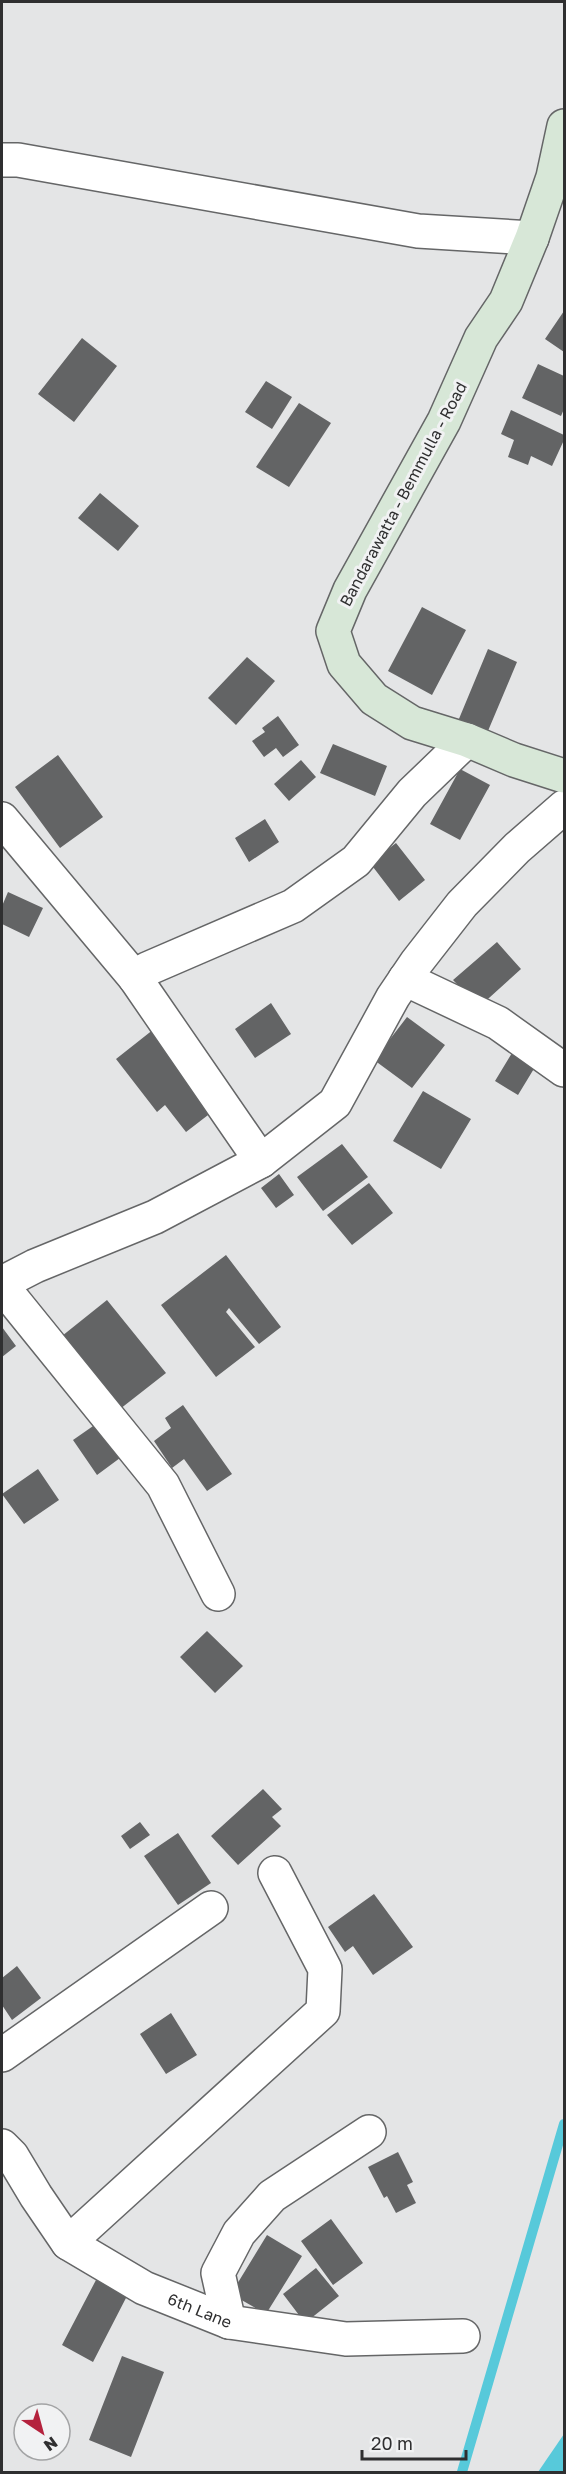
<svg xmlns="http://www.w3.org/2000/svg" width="566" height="2474" font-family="'Golos Text',sans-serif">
<rect width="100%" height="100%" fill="#e4e5e6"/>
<path fill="#57c9da" d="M564,2434V2472H538Z"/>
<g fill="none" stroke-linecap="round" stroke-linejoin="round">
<path stroke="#57c9da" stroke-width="10" d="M462,2472L564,2124"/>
</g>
<path fill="#636465" d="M564,311V352L545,339Z
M82,338L117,366L74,422L38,394Z
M538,364L564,376V409L561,416L522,398Z
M266,381L292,397L272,429L245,412Z
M299,403L331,423L289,487L256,467Z
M511,410L564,435V440L552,466L531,456L528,465L508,457L514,440L501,434Z
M100,493L139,526L118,551L78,518Z
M422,607L466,630L432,695L388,671Z
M488,649L517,662L485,738L456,726Z
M247,657L275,681L236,725L208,698Z
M278,716L299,745L283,757L276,748L264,757L252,741L265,732L262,728Z
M333,744L387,766L375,796L320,773Z
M58,755L103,817L60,848L15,787Z
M301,760L316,777L289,801L274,784Z
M460,769L490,785L460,840L430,824Z
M265,819L279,842L249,862L235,838Z
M396,843L425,880L399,901L370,863Z
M8,892L43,908L29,937L2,924V906Z
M497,942L521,969L479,1007L453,980Z
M271,1003L291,1034L255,1058L235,1029Z
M407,1017L445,1045L412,1088L374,1060Z
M154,1029L212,1112L186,1132L165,1105L157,1112L116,1059Z
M512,1053L535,1067L518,1095L495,1081Z
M423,1091L471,1119L441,1169L393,1141Z
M342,1144L368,1177L323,1211L297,1177Z
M279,1174L294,1195L276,1208L261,1188Z
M369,1183L393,1213L352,1245L327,1215Z
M226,1255L281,1327L259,1344L229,1308L226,1312L255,1347L216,1377L161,1305Z
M107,1300L166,1373L120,1409L62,1336Z
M2,1327L16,1346L2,1357Z
M183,1405L232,1474L207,1491L184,1459L172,1468L154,1441L171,1428L165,1418Z
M96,1424L120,1458L97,1475L73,1440Z
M38,1469L59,1500L24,1524L2,1494Z
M207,1631L243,1666L215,1693L180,1657Z
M263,1789L282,1809L272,1817L281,1826L238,1865L211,1836Z
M140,1822L150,1835L130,1849L121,1836Z
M178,1833L211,1883L178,1905L144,1856Z
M374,1894L413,1947L373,1975L353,1946L345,1952L328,1927Z
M17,1966L41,1998L12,2020L2,2005V1978Z
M171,2013L197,2055L166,2074L140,2034Z
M398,2152L413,2182L407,2185L416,2203L396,2213L387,2196L384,2198L368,2167Z
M331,2219L363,2263L333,2285L301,2241Z
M267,2235L302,2256L266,2314L231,2294Z
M316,2268L339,2296L305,2323L283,2294Z
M96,2280L127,2296L93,2362L62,2345Z
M122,2356L164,2372L131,2457L89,2440Z"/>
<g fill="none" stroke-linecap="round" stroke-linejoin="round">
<defs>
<g id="street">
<path d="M2,160H18L418,231L532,238"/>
<path d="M2,819L135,978L261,1161"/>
<path d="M135,978L147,969L293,906L356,861L412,793L467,740"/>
<path d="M405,979L498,1023L564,1070"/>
<path d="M2,1283L35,1266L155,1217L261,1161L335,1103L393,997L416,963L462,904L517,848L564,807"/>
<path d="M2,1286L163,1485L218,1594"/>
<path d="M2,2055L211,1908"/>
<path id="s1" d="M2,2146L12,2156L36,2196L68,2243L144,2288L229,2322L346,2339L463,2336"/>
<path d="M68,2243L323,2011L325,1969L275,1873"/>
<path d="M229,2322L218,2273L239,2233L272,2196L369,2132"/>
</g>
<path id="secondary" d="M564,126L553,177L532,238L506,301L481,338L444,421L350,590L333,631L344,664L374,699L412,723L467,740L514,760L564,776"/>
</defs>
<use href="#street" stroke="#656667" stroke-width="36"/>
<use href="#secondary" stroke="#656667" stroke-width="36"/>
<use href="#street" stroke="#fff" stroke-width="33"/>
<use href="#secondary" stroke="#d7e7d7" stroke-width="33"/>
</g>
<g text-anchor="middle" stroke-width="6" stroke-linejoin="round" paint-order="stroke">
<g font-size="16" fill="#2f2f30" stroke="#f1f2f3">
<text transform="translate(403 494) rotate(-62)" y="6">Bandarawatta - Bemmulla - Road</text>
<text dy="6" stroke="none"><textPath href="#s1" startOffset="266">6th Lane</textPath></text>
</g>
</g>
<rect width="566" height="2474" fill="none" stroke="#2f2f30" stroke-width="6"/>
<g transform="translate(42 2432) rotate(144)"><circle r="28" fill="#f1f2f3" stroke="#a3a4a5" stroke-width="1.5"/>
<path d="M0-4.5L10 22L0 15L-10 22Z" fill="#b4223d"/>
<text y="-9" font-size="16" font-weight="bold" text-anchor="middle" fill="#2f2f30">N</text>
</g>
<path d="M362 2450v9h104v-9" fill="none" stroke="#2f2f30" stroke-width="3"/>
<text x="371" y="2450" font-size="18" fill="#2f2f30" stroke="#f1f2f3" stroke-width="4.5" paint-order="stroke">20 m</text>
</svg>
